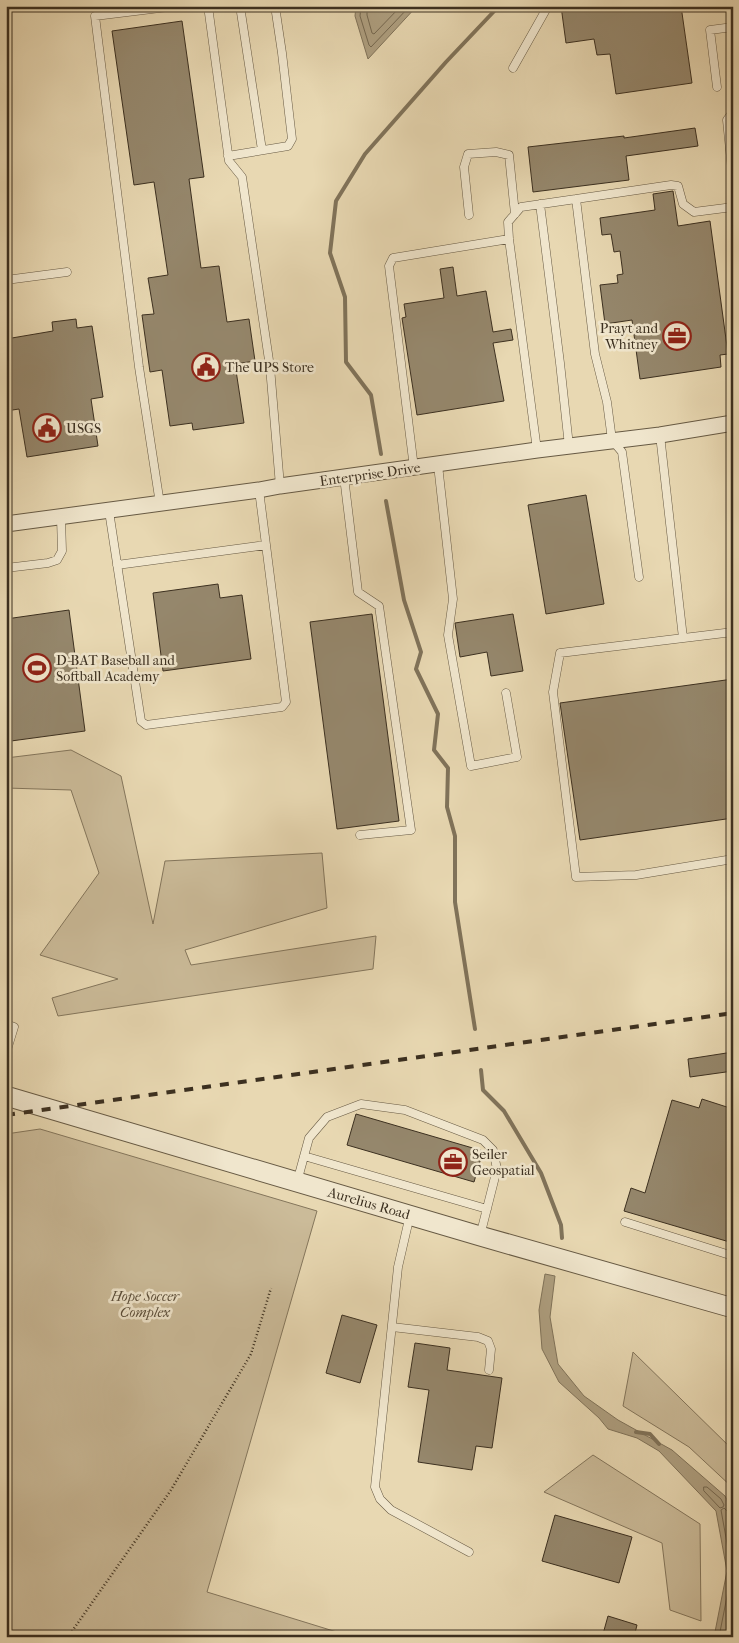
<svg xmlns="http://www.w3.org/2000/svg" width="739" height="1643" font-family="'IM FELL French Canon',serif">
<rect width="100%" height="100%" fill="#e8d8b2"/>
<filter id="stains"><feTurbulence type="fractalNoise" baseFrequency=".004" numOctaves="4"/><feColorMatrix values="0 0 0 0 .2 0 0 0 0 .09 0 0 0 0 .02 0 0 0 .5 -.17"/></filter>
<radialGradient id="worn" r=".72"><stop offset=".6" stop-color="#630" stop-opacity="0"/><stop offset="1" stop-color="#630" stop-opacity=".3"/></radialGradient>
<path fill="#cbbb99" stroke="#84765c" d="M71,750L121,776L153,924L165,861L322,853L327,908L185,950L191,965L376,936L373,969L58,1016L52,998L118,979L40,955L99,873L71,790L6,788V758Z
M40,1129L317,1211L207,1592L353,1637H6V1134Z
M633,1352L733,1450V1488L689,1447L623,1406Z
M593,1455L700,1524L701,1621L670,1610L662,1543L544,1492Z"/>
<path fill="#ae9f80" stroke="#80735a" d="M356,6H417L368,59L355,16Z
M545,1274L555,1276L550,1317L558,1364L584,1396L618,1420L672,1450L725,1496L733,1512V1637H714L727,1571L716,1511L659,1451L637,1438L608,1429L599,1418L559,1382L542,1349L539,1310Z"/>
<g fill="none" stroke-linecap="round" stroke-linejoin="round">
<path stroke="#756850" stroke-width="1" d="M361,6L360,16L369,45L371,47L410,6
M367,6V15L372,33L374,34L401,6
M704,1487H707L721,1499L724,1505L723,1507L720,1508L704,1491Z
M719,1637L732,1571L721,1510L724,1508L728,1512L733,1513"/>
<path stroke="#80735a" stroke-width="4" d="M381,454L371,395L346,362L345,297L330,253L336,201L365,154L446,62L499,6
M386,501L404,600L421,652L416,669L438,714L434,750L448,768L447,807L455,836V902L475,1029
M481,1070L483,1090L504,1111L541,1173L561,1225L562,1238
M636,1432L650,1434L659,1444"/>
</g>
<path fill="#95876c" stroke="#3c3020" d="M561,6H681L692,83L616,94L610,54L597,55L594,39L566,43Z
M182,21L204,177L189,179L201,268L219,266L227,322L249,319L255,361L235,364L244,423L193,430L192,423L170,426L162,370L150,372L142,315L154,314L148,278L168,275L154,182L134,185L112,31Z
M695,128L698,146L626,156L629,180L533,192L528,147L624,136V138Z
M673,191L678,226L710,221L728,354L720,355L721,367L640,379L632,320L605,324L600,285L618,283L617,275L623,274L620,251L614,252L611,234L602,235L600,218L655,210L653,194Z
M453,267L457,296L486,291L493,332L511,329L513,340L493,343L504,401L417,415L402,318L406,317L404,304L444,298L440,269Z
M76,319L77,328L92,326L103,397L91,399L98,446L27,457L19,409L6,411V339L53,331L52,322Z
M586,495L604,604L546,614L528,505Z
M218,584L220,598L242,595L251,659L163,671L153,593Z
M69,610L85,731L11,741L6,702V619Z
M372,614L399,821L337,829L310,622Z
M513,614L523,671L491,676L487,652L460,657L455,623Z
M733,679V818L580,840L560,703Z
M733,1052V1071L690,1077L688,1059Z
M702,1099L733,1109V1243L624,1211L631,1188L645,1193L672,1100L699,1108Z
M356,1114L483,1151L474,1182L347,1145Z
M342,1315L377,1325L360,1383L326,1373Z
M415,1343L450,1348L447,1370L502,1378L492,1448L476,1446L472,1470L418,1462L429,1390L408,1387Z
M555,1515L632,1537L619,1583L542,1561Z
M608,1616L637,1625L634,1637H613L603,1634Z"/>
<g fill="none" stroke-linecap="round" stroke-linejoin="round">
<defs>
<path id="service" d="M208,6L229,161L242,177L270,367L280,486
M240,6L262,150
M513,68L548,6
M717,87L710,30L733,27
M733,112L727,120L733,180
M228,156L288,146L292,139L282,53L275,6
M540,204L560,363L569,446
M469,215L464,167L468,154L496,152L509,155L515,214
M6,280L67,272
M660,435L683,638
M537,450L509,239L508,222L521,207L576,199
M438,465L453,599L448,635L471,766L517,757L506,693
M414,468L389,266L393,258L509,239
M344,477L358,592L379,606L411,830L360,835
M160,504L139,367L95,16L176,6
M109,511L141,721L146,725L282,707L286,702L259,490
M117,565L266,545
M6,568L48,563L57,560L62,551L61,518
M639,577L622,452L612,440L607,402L595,354L576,199L671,185L678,186L683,204L694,212L733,207
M733,632L560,653L553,692L576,877L636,875L733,859
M6,1024L14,1027L6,1053
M304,1156L487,1209
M297,1182L309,1138L327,1117L361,1104L405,1110L483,1140L493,1150L497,1169L480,1236
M410,1215L398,1267L375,1487L380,1499L391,1510L469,1552
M625,1222L733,1256
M392,1327L478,1337L488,1341L491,1349L489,1370"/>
<path id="minor" d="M6,524L259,490L280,486L537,450L660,435L733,423"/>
<path id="tertiary" d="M6,1096L480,1236L733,1308"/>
</defs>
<use href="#service" stroke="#675a44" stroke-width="9"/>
<use href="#minor" stroke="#675a44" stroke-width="17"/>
<use href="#tertiary" stroke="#675a44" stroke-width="21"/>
<path stroke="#3c3020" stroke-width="2.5" stroke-dasharray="1 2.5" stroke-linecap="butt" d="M68,1637L171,1490L251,1354L271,1288"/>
<use href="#service" stroke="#f0e6cd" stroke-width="8"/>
<use href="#minor" stroke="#f0e6cd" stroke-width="15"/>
<use href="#tertiary" stroke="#f0e6cd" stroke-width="19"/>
<path stroke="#3c3020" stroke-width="4" stroke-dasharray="9 9" stroke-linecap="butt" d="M6,1115L733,1013"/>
</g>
<defs>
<symbol id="office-ring" viewBox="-11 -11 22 22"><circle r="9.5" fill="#f0e6cd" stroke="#8f2418" stroke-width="1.5"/><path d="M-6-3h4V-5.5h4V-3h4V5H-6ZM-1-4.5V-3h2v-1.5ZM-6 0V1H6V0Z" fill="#8f2418"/></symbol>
<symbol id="civic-ring" viewBox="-11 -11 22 22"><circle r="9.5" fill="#f0e6cd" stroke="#8f2418" stroke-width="1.5"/><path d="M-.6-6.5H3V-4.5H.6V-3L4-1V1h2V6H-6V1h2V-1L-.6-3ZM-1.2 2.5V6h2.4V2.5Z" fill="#8f2418"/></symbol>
<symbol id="stadium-ring" viewBox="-11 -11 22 22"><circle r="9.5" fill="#f0e6cd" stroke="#8f2418" stroke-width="1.5"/><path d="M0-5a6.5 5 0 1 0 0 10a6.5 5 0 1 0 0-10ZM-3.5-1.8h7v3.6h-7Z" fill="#8f2418"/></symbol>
</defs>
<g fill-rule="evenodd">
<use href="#office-ring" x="661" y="320" width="32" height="32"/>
<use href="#civic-ring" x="190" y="351" width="32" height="32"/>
<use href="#civic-ring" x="31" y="412" width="32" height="32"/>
<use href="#stadium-ring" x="21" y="652" width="32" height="32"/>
<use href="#office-ring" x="437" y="1146" width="32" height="32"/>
</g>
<g text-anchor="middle" stroke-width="5" stroke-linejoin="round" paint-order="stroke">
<g font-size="14" fill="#3c3020" stroke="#f0e6cd" text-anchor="start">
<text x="658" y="333" text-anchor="end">Prayt and<tspan x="658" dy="16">Whitney</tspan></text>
<text x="225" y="372">The UPS Store</text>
<text x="66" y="433">USGS</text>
<text x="56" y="665">D-BAT Baseball and<tspan x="56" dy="16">Softball Academy</tspan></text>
<text x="472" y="1159">Seiler<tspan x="472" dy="16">Geospatial</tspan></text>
</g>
<g font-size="14" fill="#3c3020" stroke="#f0e6cd">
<text transform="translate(370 474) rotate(-8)" y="5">Enterprise Drive</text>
<text transform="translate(369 1203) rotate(16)" y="5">Aurelius Road</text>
</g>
<g font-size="14" font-style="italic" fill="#594c38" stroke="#f0e6cd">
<text x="145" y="1301">Hope Soccer<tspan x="145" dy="16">Complex</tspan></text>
</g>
</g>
<rect width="739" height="1643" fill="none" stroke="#e8d8b2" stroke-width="25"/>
<rect x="8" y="8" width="724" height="1628" fill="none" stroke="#3c3020" stroke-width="2.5"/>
<rect x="12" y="12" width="714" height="1618" fill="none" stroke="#3c3020"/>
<rect width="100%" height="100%" filter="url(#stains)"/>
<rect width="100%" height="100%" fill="url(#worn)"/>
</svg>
